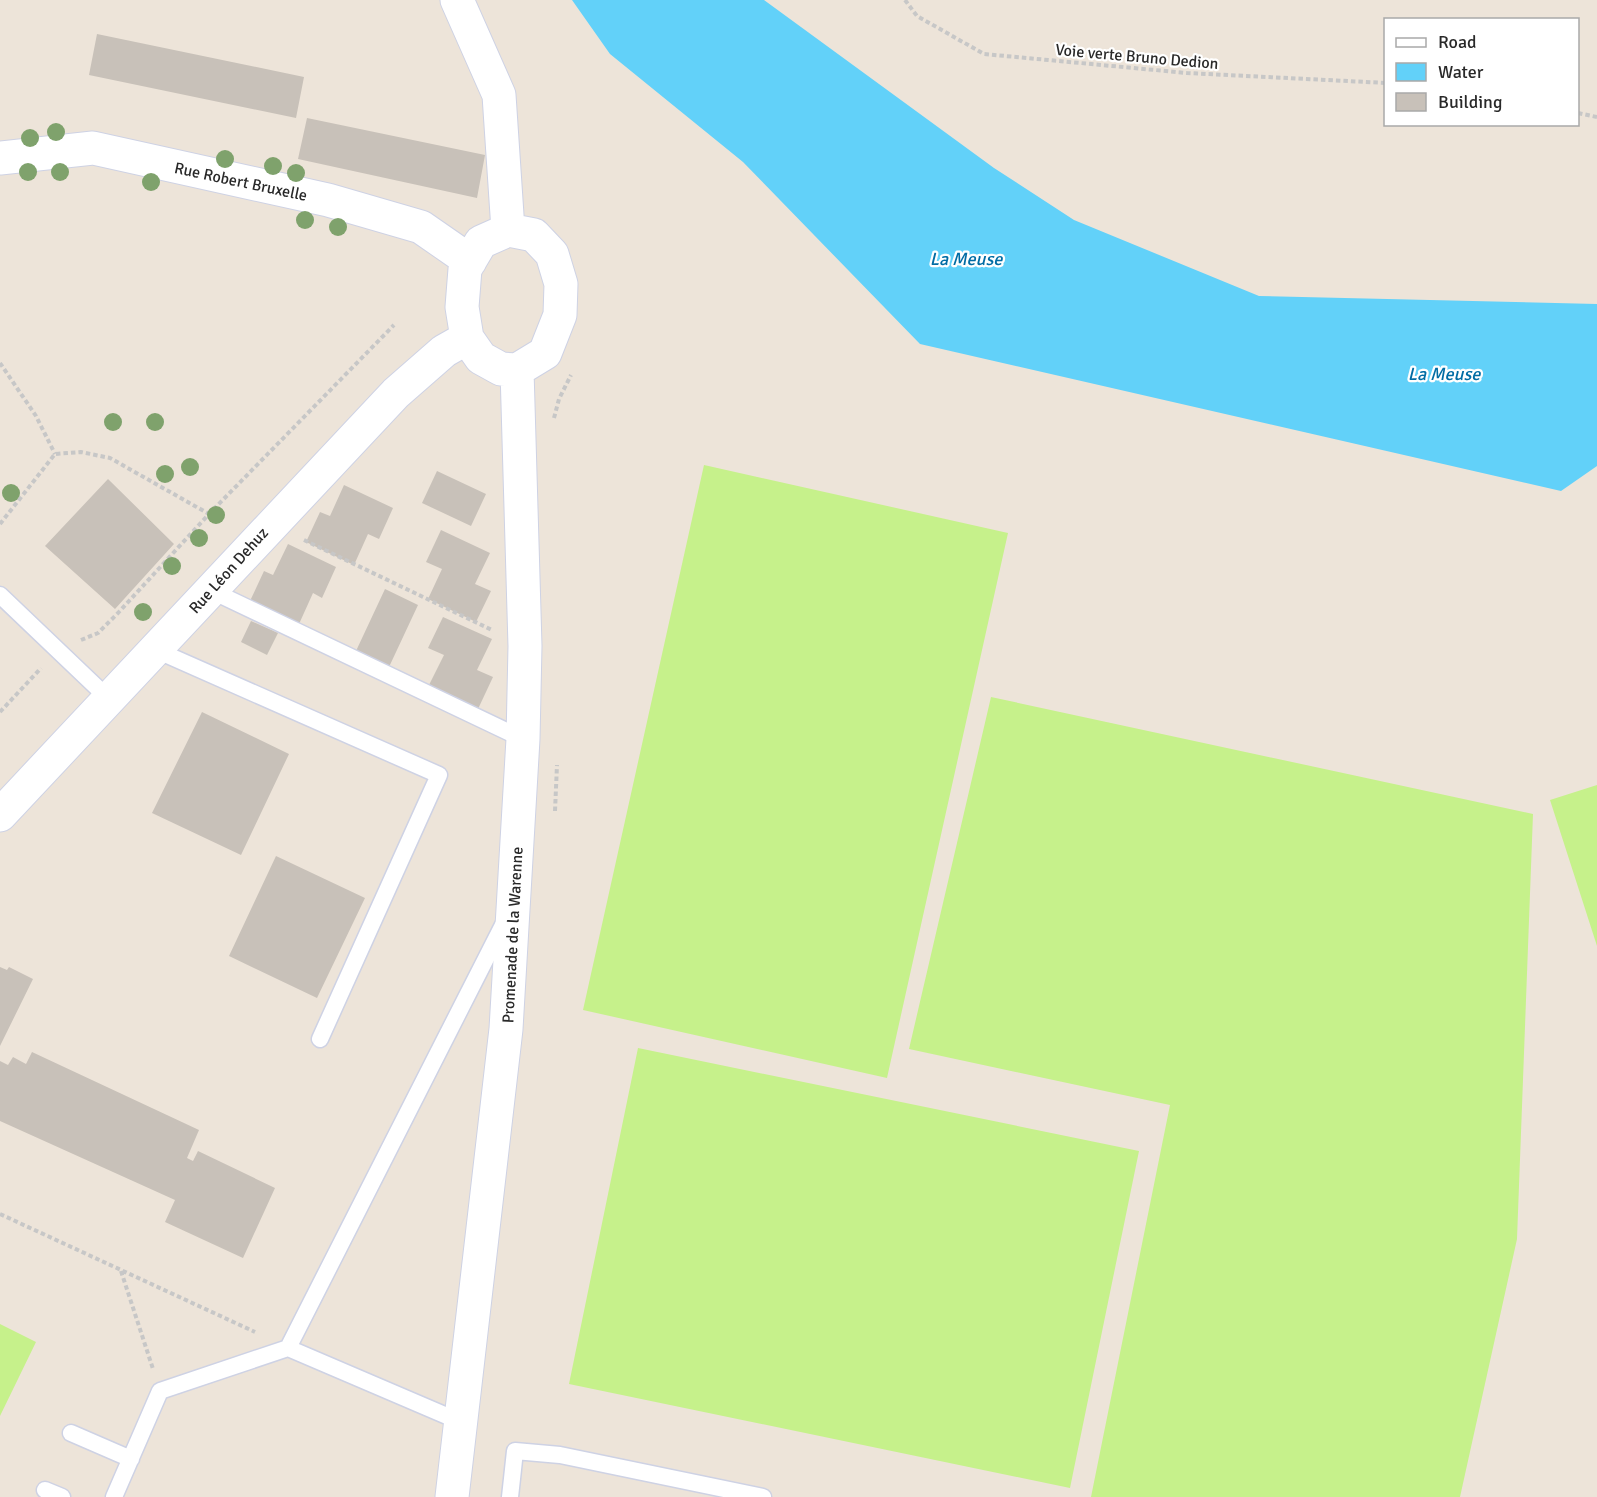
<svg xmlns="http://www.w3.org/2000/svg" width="1597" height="1497" font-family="Signika,sans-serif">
<rect width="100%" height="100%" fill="#ede4d9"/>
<path fill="#c6f18b" d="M704,465L1008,533L887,1078L583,1010Z
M991,697L1533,814L1517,1239L1460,1497H1091L1170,1105L909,1049Z
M1597,785V946L1550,800Z
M638,1048L1139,1151L1070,1488L569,1384Z
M0,1324L36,1342L0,1416Z"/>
<path fill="#62d1f9" d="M572,0H764L994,168L1074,220L1259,296L1597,304V466L1561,491L920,344L743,162L610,54Z"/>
<path fill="#c8c1b9" d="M97,34L304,77L296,118L89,75Z
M307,118L485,155L477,198L298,159Z
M437,471L486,494L471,526L422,503Z
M108,479L174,544L115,609L45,546Z
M344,485L393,508L379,539L368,534L354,565L306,542L320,512L330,516Z
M441,530L490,553L475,584L491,591L476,622L428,599L442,569L426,562Z
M288,544L336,567L322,598L313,593L299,624L250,601L264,571L273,575Z
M385,589L418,605L389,667L356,651Z
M443,617L492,639L477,670L493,677L478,709L429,685L444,655L428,648Z
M251,621L278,633L267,655L241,642Z
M202,712L289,754L241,855L152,813Z
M276,856L365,898L317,998L229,956Z
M0,967L7,970L9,967L33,979L0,1046Z
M32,1052L199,1130L187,1158L193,1161L198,1151L275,1188L243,1258L165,1222L175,1200L0,1121V1061L8,1065L13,1057L26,1064Z"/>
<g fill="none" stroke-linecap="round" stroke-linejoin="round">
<defs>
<path id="lane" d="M210,590L523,739
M0,595L109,699
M156,650L439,775L320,1039
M461,1422L288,1348L504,923
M71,1433L131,1459
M45,1490L62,1497
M114,1497L160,1391L288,1348
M510,1497L515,1451L560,1455L763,1497"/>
<path id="street" d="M457,0L499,95L508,230
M0,158L93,148L328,200L421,227L470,261
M508,230L534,235L552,254L561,284L560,315L545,353L517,370L501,369L481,358L467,338L462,307L465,269L481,242Z
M0,815L396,393L444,351L467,338
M452,1497L506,1029L523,739L525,646L517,370"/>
</defs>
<use href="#lane" stroke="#ced2e4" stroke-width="19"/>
<use href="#street" stroke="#ced2e4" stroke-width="35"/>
<path stroke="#c7c7c7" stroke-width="4" stroke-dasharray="4.5 3" stroke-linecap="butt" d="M905,0L917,16L984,54L1187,73L1386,83
M1578,113L1597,117
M0,363L36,416L55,454
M554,418L559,399L571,375
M0,524L55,454L81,452L110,458L209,514
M304,540L492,630
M81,640L98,633L118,613L209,514L394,325
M0,712L41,668
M555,811L557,765
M0,1214L255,1332
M121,1271L153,1369"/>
<use href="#lane" stroke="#fff" stroke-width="16"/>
<use href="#street" stroke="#fff" stroke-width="33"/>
</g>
<g fill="#7fa26c">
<circle cx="56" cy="132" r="9"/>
<circle cx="30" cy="138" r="9"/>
<circle cx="225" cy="159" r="9"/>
<circle cx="273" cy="166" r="9"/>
<circle cx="28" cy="172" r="9"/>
<circle cx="60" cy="172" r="9"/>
<circle cx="296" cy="173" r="9"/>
<circle cx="151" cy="182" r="9"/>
<circle cx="305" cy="220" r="9"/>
<circle cx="338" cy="227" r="9"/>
<circle cx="113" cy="422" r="9"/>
<circle cx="155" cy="422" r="9"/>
<circle cx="190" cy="467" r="9"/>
<circle cx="165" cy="474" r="9"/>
<circle cx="11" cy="493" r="9"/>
<circle cx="216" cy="515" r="9"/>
<circle cx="199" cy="538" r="9"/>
<circle cx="172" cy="566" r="9"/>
<circle cx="143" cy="612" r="9"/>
</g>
<g text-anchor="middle" stroke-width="4.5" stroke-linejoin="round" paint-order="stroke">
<g font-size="16" fill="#292929" stroke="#fff">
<text transform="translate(1137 56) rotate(5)" y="6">Voie verte Bruno Dedion</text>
<text transform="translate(241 181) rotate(12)" y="6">Rue Robert Bruxelle</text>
<text transform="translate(228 570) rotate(-48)" y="6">Rue Léon Dehuz</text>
<text transform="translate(512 935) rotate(-87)" y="6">Promenade de la Warenne</text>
</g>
<g font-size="18" font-style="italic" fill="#016ca4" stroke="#fff">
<text x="966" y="265">La Meuse</text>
<text x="1444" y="380">La Meuse</text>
</g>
</g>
<rect x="1384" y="18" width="195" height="108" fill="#ffffff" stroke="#a9a9a9" stroke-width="1.5"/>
<rect x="1396" y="38" width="30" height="9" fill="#ffffff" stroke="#a9a9a9" stroke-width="1.5"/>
<text x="1438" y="48" font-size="18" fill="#292929">Road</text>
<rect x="1396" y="63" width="30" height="18" fill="#62d1f9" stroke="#a9a9a9" stroke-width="1.5"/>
<text x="1438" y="78" font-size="18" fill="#292929">Water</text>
<rect x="1396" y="93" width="30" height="18" fill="#c8c1b9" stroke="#a9a9a9" stroke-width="1.5"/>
<text x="1438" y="108" font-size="18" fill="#292929">Building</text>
</svg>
